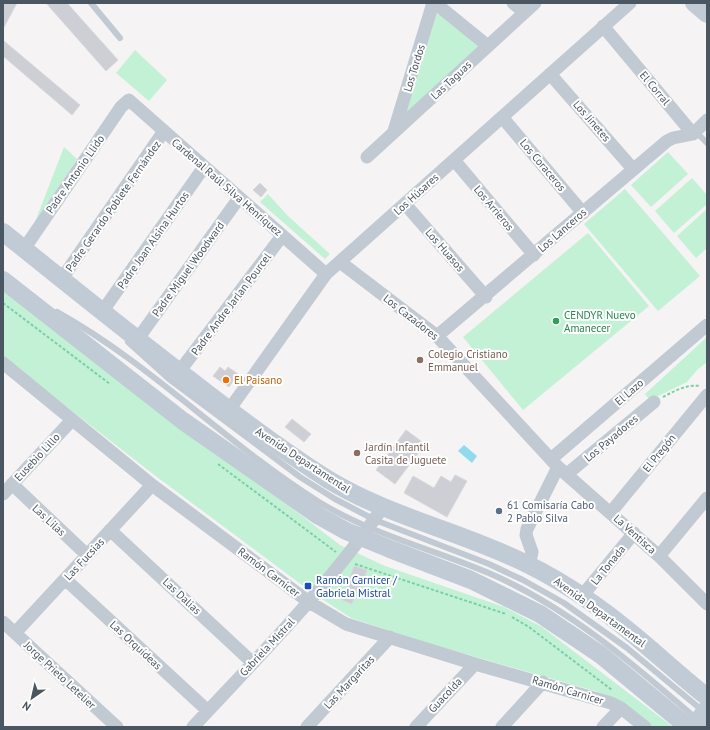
<svg xmlns="http://www.w3.org/2000/svg" width="710" height="730" font-family="'PT Sans',sans-serif">
<rect width="100%" height="100%" fill="#f5f3f3"/>
<path fill="#c3f1d5" d="M437,10L480,47L405,114Z
M135,50L167,80L149,101L116,73Z
M64,147L77,159L35,222Z
M668,152L688,174L651,207L631,185Z
M692,178L707,195V204L674,233L655,211Z
M625,189L700,276L658,311L584,224Z
M268,194L288,216L330,254L325,259L260,202Z
M707,209V248L696,258L677,236Z
M588,233L649,306L523,410L463,337Z
M3,287L340,545L385,566L504,607L542,627L673,727H651L595,691L437,646L351,618L310,591L153,474L3,357Z
M707,337V362L697,370L687,382L650,400L645,394Z"/>
<path fill="#90daee" d="M464,445L477,456L472,463L458,451Z"/>
<path fill="#cdcfd5" stroke="#d7d9de" d="M3,3H17L3,29Z
M46,3H67L118,60L106,71Z
M4,41L80,105L72,115L3,56Z
M260,183L267,190L261,197L253,190Z
M220,367L225,371L228,367L238,374L229,387L213,376Z
M292,419L311,434L304,442L285,427Z
M406,430L425,444L395,484L376,470Z
M455,475L467,481L447,517L404,493L413,476L434,488L441,476L451,482Z
M354,566L367,570L360,589H357L352,604L342,600Z"/>
<g fill="none" stroke-linecap="round" stroke-linejoin="round">
<path stroke="#7ad0a6" stroke-width="2" stroke-dasharray="3 2" stroke-linecap="butt" d="M3,303L110,384
M663,397C674,391 687,384 700,386
M218,464L336,552
M355,564L506,614
M512,617L529,627L612,690"/>
<path stroke="#c1cad2" stroke-width="6" d="M91,3L120,38
M696,132L707,143
M57,312C151,364 228,445 319,502C373,535 433,549 491,574C572,609 640,670 706,727
M128,342L169,379L300,477L335,499L375,520L489,564L523,580L564,603L627,648L703,711"/>
<path stroke="#c1cad2" stroke-width="13" d="M435,3L488,46
M513,3L524,12
M603,26L693,134
M550,74L633,169
M502,117L583,213
M394,131L433,3
M367,157L535,3
M454,160L534,255
M405,204L486,297
M24,249L121,107L129,100L326,274
M340,262L437,336L558,467L659,556L707,604
M61,280L164,131
M102,312L204,167
M437,336L667,141L673,138L693,134L707,120
M137,340L239,198
M3,363L152,485L309,602L346,624L475,664L611,703L621,708L645,727
M179,372L282,236
M229,410L326,274L630,3
M551,459L707,325
M567,474L654,402
M12,484L87,555
M3,494L72,420
M611,512L707,395
M110,530L253,663
M659,556L707,498
M529,565L532,552L526,535L527,529L558,467
M65,579L208,711
M582,596L634,533
M3,622L117,727
M15,633L152,485
M193,727C259,656 328,587 383,507
M307,727L390,637
M416,727L475,664
M502,727L543,682
M603,727L621,708"/>
<path stroke="#c1cbd6" stroke-width="18" d="M694,3L707,14
M3,232C65,282 127,332 190,380C235,415 281,450 329,480C392,518 464,532 529,565C567,584 603,609 635,636C659,656 682,677 707,697
M3,280L183,421L319,516L346,531L390,549L471,580L540,614L601,655L688,727
M693,727L707,709"/>
</g>
<circle fill="#2e9e5b" stroke="#fff" stroke-width="1.5" cx="556" cy="321" r="4"/>
<g fill="#8d6e63" stroke="#fff" stroke-width="1.5">
<circle cx="420" cy="360" r="4"/>
<circle cx="357" cy="453" r="4"/>
</g>
<circle fill="#e8710a" stroke="#fff" stroke-width="1.5" cx="226" cy="380" r="4"/>
<circle fill="#5c6f8a" stroke="#fff" stroke-width="1.5" cx="499" cy="511" r="4"/>
<rect fill="#1a4fb4" stroke="#fff" stroke-width="1.5" x="304" y="582" width="8" height="8" rx="2"/>
<g text-anchor="middle" stroke-width="4" stroke-linejoin="round" paint-order="stroke">
<g font-size="11" fill="#4a5661" stroke="#fff">
<text transform="translate(414 68) rotate(-73)" y="4">Los Tordos</text>
<text transform="translate(451 80) rotate(-43)" y="4">Las Taguas</text>
<text transform="translate(655 88) rotate(50)" y="4">El Corral</text>
<text transform="translate(592 121) rotate(49)" y="4">Los Jinetes</text>
<text transform="translate(543 165) rotate(50)" y="4">Los Coraceros</text>
<text transform="translate(75 174) rotate(-55)" y="4">Padre Antonio Llido</text>
<text transform="translate(227 187) rotate(41)" y="4">Cardenal Raúl Silva Henríquez</text>
<text transform="translate(416 194) rotate(-42)" y="4">Los Húsares</text>
<text transform="translate(113 206) rotate(-55)" y="4">Padre Gerardo Poblete Fernández</text>
<text transform="translate(494 208) rotate(50)" y="4">Los Arrieros</text>
<text transform="translate(562 230) rotate(-41)" y="4">Los Lanceros</text>
<text transform="translate(153 240) rotate(-55)" y="4">Padre Joan Alsina Hurtos</text>
<text transform="translate(445 250) rotate(49)" y="4">Los Huasos</text>
<text transform="translate(188 269) rotate(-54)" y="4">Padre Miguel Woodward</text>
<text transform="translate(231 304) rotate(-53)" y="4">Padre Andre Jarlan Pourcel</text>
<text transform="translate(411 317) rotate(38)" y="4">Los Cazadores</text>
<text transform="translate(629 392) rotate(-41)" y="4">El Lazo</text>
<text transform="translate(611 438) rotate(-40)" y="4">Los Payadores</text>
<text transform="translate(659 453) rotate(-51)" y="4">El Pregón</text>
<text transform="translate(37 457) rotate(-47)" y="4">Eusebio Lillo</text>
<text transform="translate(303 460) rotate(33)" y="4">Avenida Departamental</text>
<text transform="translate(49 520) rotate(43)" y="4">Las Lilas</text>
<text transform="translate(635 534) rotate(42)" y="4">La Ventisca</text>
<text transform="translate(84 559) rotate(-47)" y="4">Las Fucsias</text>
<text transform="translate(608 565) rotate(-51)" y="4">La Tonada</text>
<text transform="translate(269 572) rotate(37)" y="4">Ramón Carnicer</text>
<text transform="translate(182 596) rotate(43)" y="4">Las Dalias</text>
<text transform="translate(600 612) rotate(36)" y="4">Avenida Departamental</text>
<text transform="translate(136 645) rotate(43)" y="4">Las Orquídeas</text>
<text transform="translate(267 647) rotate(-47)" y="4">Gabriela Mistral</text>
<text transform="translate(60 675) rotate(43)" y="4">Jorge Prieto Letelier</text>
<text transform="translate(349 682) rotate(-47)" y="4">Las Margaritas</text>
<text transform="translate(568 690) rotate(17)" y="4">Ramón Carnicer</text>
<text transform="translate(445 695) rotate(-47)" y="4">Guacolda</text>
</g>
<g font-size="11" fill="#27864d" stroke="#fff" text-anchor="start">
<text x="564" y="319">CENDYR Nuevo<tspan x="564" dy="13">Amanecer</tspan></text>
</g>
<g font-size="11" fill="#785e54" stroke="#fff" text-anchor="start">
<text x="428" y="358">Colegio Cristiano<tspan x="428" dy="13">Emmanuel</tspan></text>
<text x="365" y="451">Jardín Infantil<tspan x="365" dy="13">Casita de Juguete</tspan></text>
</g>
<g font-size="11" fill="#c56008" stroke="#fff" text-anchor="start">
<text x="234" y="384">El Paisano</text>
</g>
<g font-size="11" fill="#4e5e75" stroke="#fff" text-anchor="start">
<text x="507" y="509">61 Comisaría Cabo<tspan x="507" dy="13">2 Pablo Silva</tspan></text>
</g>
<g font-size="11" fill="#164399" stroke="#fff" text-anchor="start">
<text x="316" y="584">Ramón Carnicer /<tspan x="316" dy="13">Gabriela Mistral</tspan></text>
</g>
</g>
<rect width="710" height="730" fill="none" stroke="#4a5661" stroke-width="8"/>
<g transform="translate(32 698) rotate(214)" stroke="#ffffff" stroke-width="3" paint-order="stroke">
<path d="M0-3L7 15L0 10L-7 15Z" fill="#4a5661"/>
<text y="-6" font-size="11" font-weight="bold" text-anchor="middle" fill="#4a5661">N</text>
</g>
</svg>
